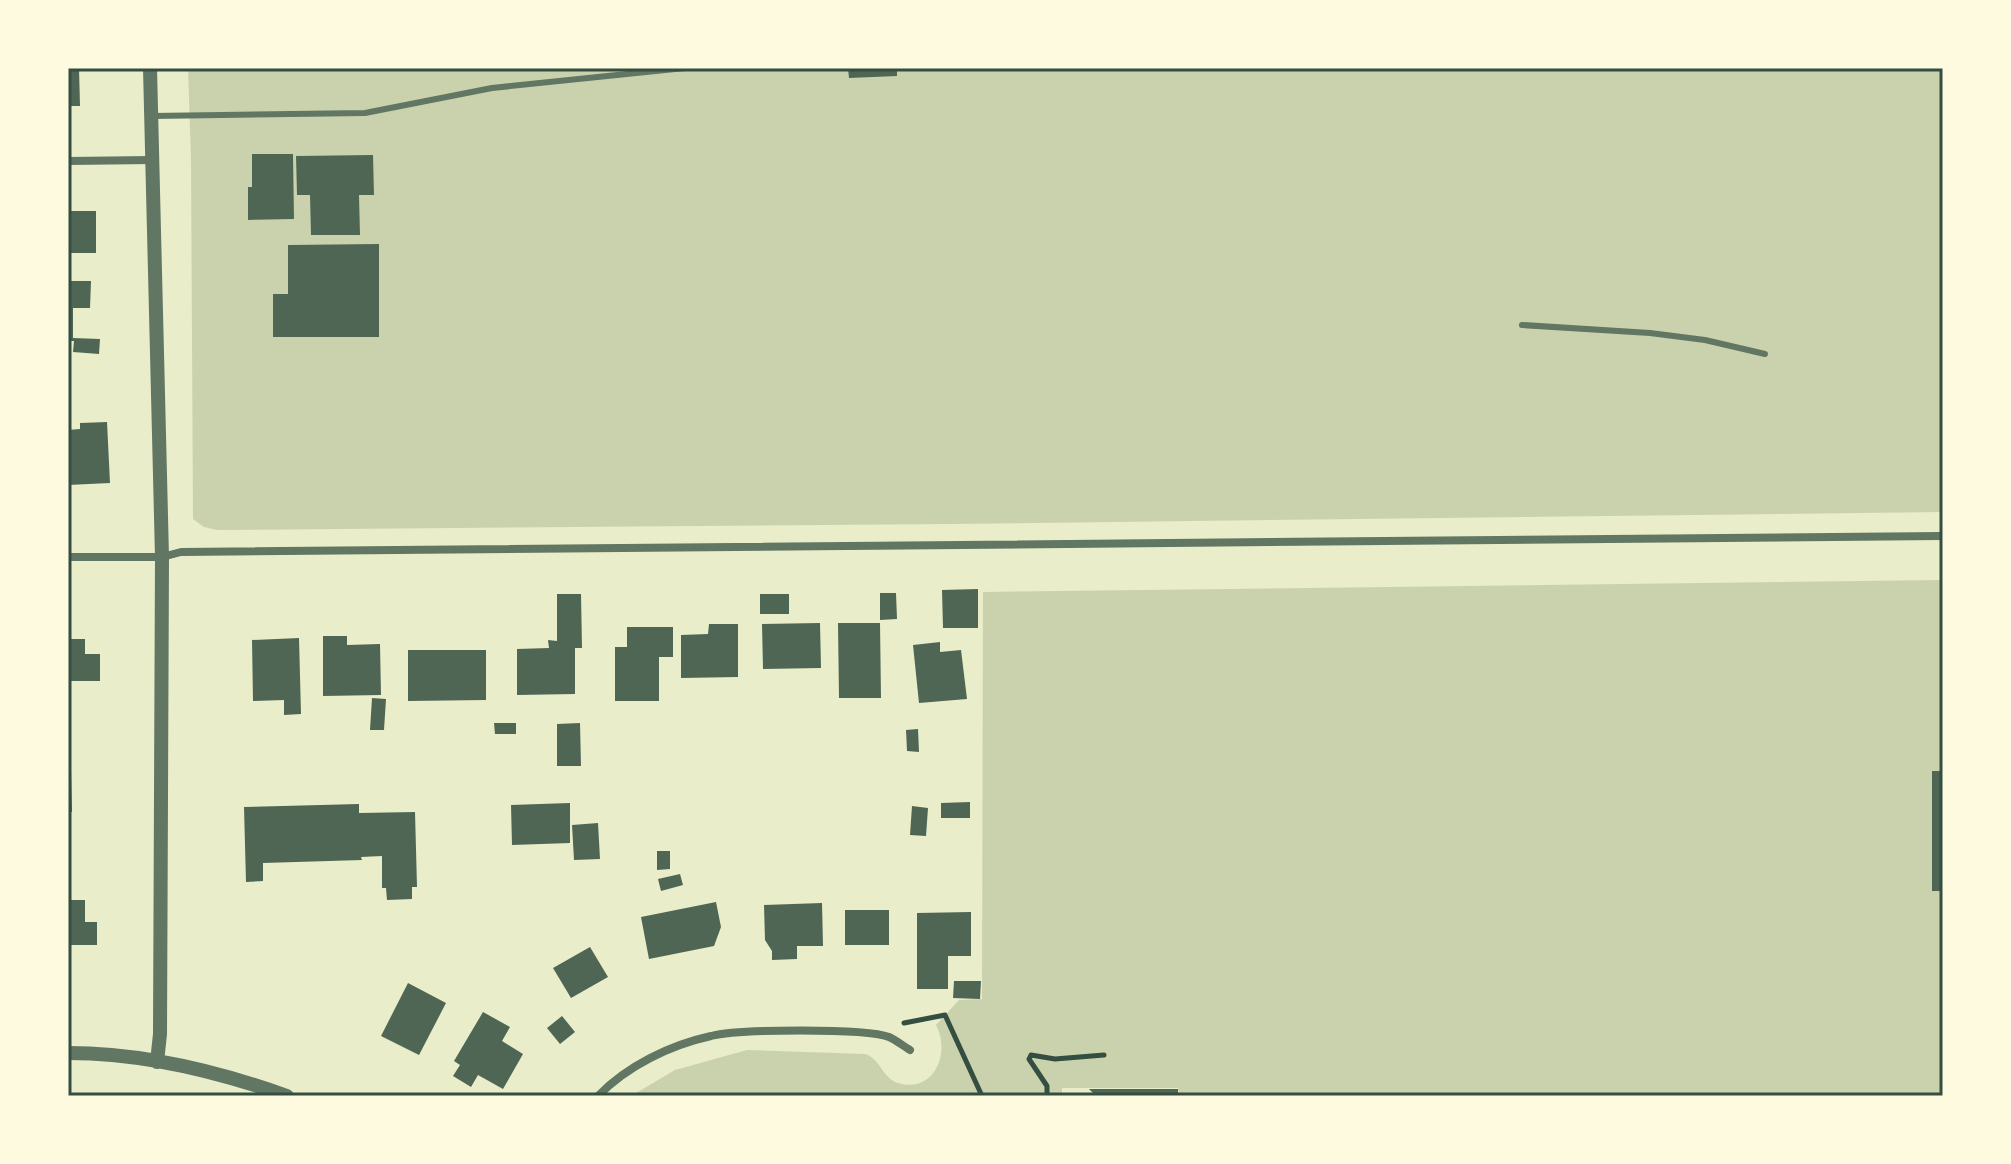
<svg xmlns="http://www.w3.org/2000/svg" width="2011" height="1164" font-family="Ubuntu,sans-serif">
<rect width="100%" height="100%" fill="#e9edc9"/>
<path fill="#cad2ad" d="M188,68H1943V512L949,524L217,530L204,527L193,519L191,158Z
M1943,580V1096H1179L1178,1088H1062V1096H631L675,1070L747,1050L865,1054C881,1059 882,1078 898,1083C934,1094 951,1053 936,1025L959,1000L982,999L983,592Z"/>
<path fill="#4f6655" d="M68,68H79L80,106H68Z
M848,68H897V76L849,78Z
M252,154H293L294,219L248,220V187H252Z
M373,155L374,195H359L360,235H311L310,195H297L296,156Z
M68,211H96V253H68Z
M379,244V337H273V294H288V245Z
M68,281H91L90,308H73V338L100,339L99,354L73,352L74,341H68Z
M107,422L110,483L68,485V430L80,429V423Z
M978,589V628H943L942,590Z
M880,593H896L897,619L880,620Z
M557,594H581L582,648H575V694L517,695V649L549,648L548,640L557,641Z
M760,594H789V614H760Z
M820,623L821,668L763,669L762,624Z
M838,623H880L881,698H839Z
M709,624H738V677L681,678V635L708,634Z
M627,627H673V657H659V701H615V647H627Z
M323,636H347V645L380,644L381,695L323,696Z
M299,638L301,714L284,715V700L253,701L252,640Z
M68,639H85V654H100V681H68Z
M940,642V652L961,650L967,699L919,703L913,645Z
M408,650H486V700L408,701Z
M372,698L386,699L384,730H370Z
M494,723H516V734H495Z
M580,723L581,766H557V724Z
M918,729L919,752L907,751L906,730Z
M68,771H71L72,812H68Z
M1932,771H1943V891H1932Z
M970,802V818H941V803Z
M570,803V843L512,845L511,805Z
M359,804V813L415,812L417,887H412V899L387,900L386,888H382V856L361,857L362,860L263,863V881L246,882L244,807Z
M912,806L928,808L926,836L910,835Z
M598,823L600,859L574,860L572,825Z
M657,851H670V869L657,870Z
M680,874L683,885L661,891L658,879Z
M68,900H85V922H97V945H68Z
M716,902L721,927L714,946L649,959L641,917Z
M822,903L823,946H797V959L772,960V951L765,940L764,905Z
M845,910H889V945H845Z
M971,912V956H948V989H917V913Z
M590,947L608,977L571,998L553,968Z
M954,981H981L980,999L953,998Z
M408,983L446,1003L419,1055L381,1036Z
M483,1012L510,1027L502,1041L523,1054L503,1089L478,1075L471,1087L453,1076L460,1065L454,1061Z
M562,1016L575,1032L560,1044L547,1028Z
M1089,1089H1178V1096H1096Z"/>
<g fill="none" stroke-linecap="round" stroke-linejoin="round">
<path stroke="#344e41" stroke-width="5" d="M904,1023L945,1015L982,1096
M1047,1096V1086L1029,1059L1031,1055L1055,1059L1104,1055"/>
<path stroke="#617663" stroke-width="6" d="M152,116L365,113L492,88L685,68
M1522,325L1650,333L1705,340L1765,354"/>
<path stroke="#617663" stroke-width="8" d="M68,161L152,160
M68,557H162L181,552L1943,536
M598,1096C627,1066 670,1045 711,1036C738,1029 865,1028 889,1037C896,1040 903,1046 910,1050"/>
<path stroke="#617663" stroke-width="14" d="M150,68L162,557L160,1034L157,1062
M68,1053C143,1053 217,1071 287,1096"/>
</g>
<rect width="2011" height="1164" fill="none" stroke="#fefae0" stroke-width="140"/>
<rect x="70" y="70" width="1871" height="1024" fill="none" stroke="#344e41" stroke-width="3"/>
</svg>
